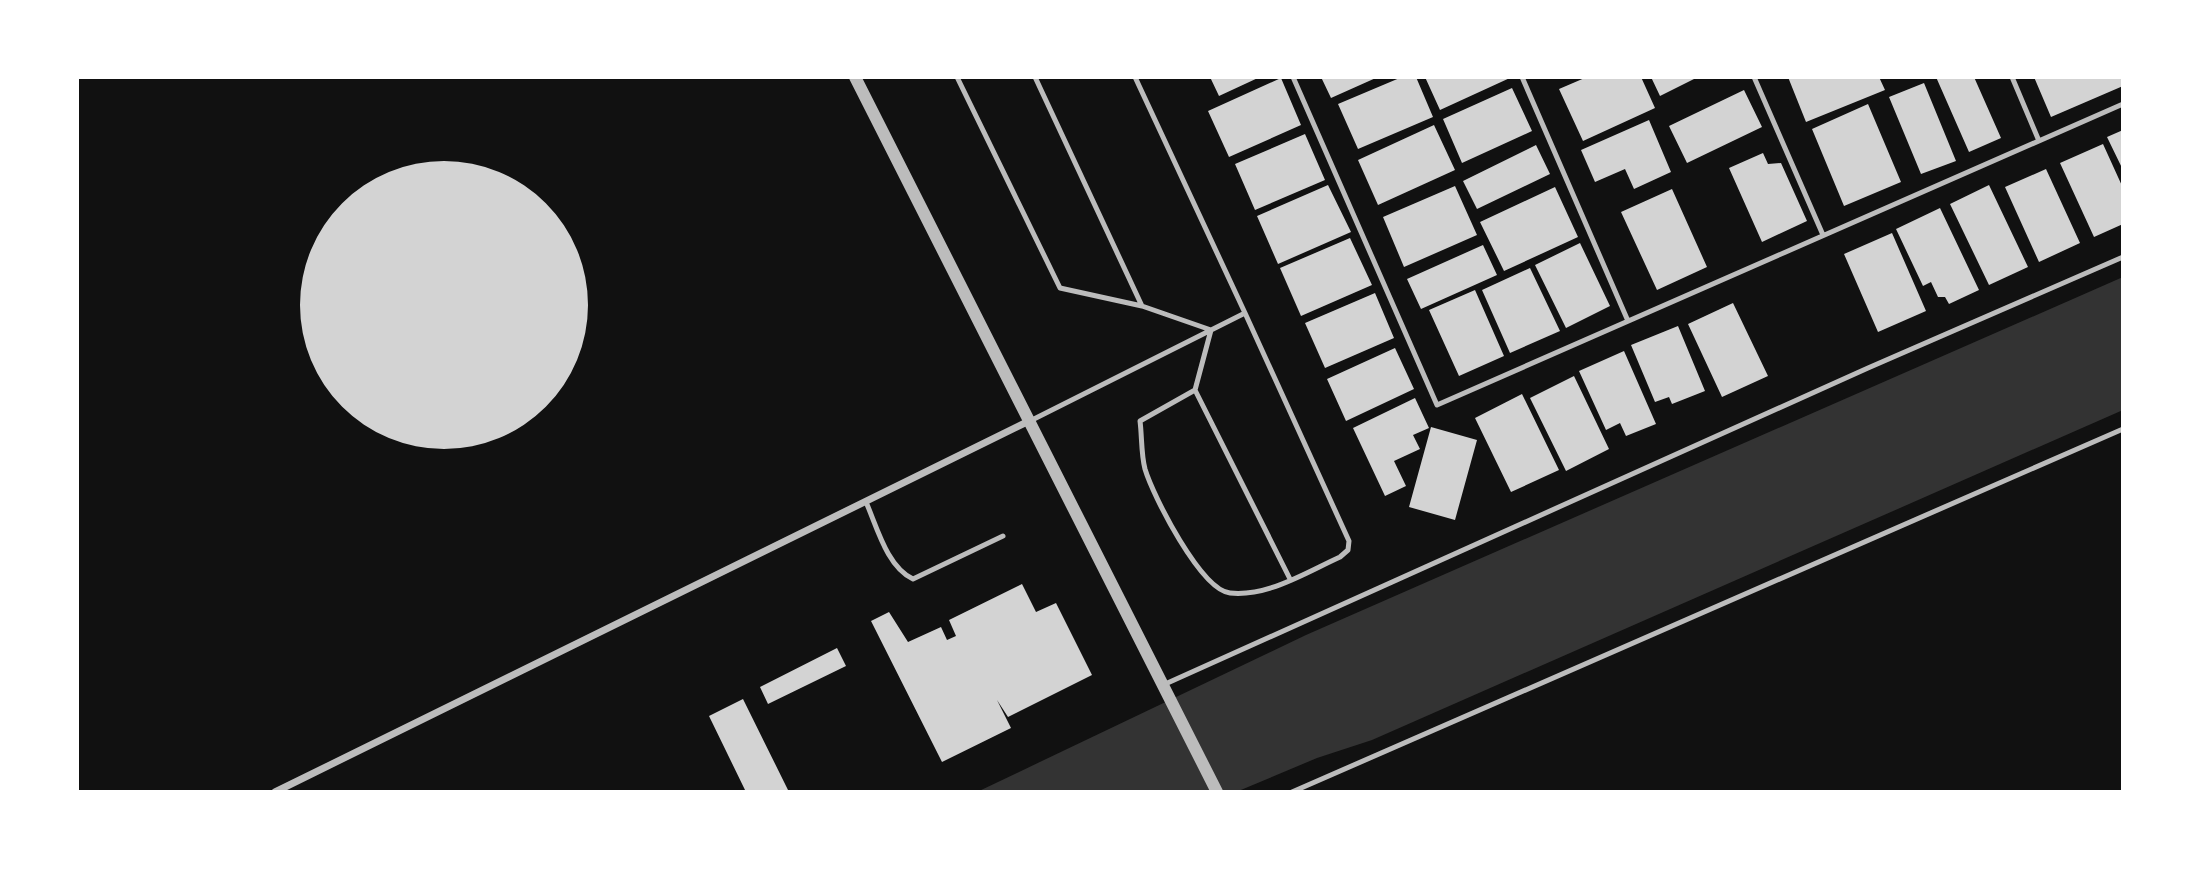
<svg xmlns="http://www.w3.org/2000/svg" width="2200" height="869" font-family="'Source Sans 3',sans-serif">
<rect width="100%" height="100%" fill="#111"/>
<path fill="#333" d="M2123,277V410L1372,740L1317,758L1236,792H977L1306,635Z"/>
<path fill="#d3d3d3" d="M1210,77H1260L1219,96Z
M1321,77H1378L1331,98Z
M1402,77H1416L1433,117L1358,149L1338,104Z
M1425,77H1512L1440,110Z
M1587,77H1641L1655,108L1583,141L1559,89Z
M1651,77H1698L1660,96Z
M1788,77H1879L1885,90L1806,122Z
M1936,77H1974L2001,138L1969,152Z
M2034,77H2123V86L2051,117Z
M1281,78L1301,125L1229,157L1208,111Z
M1924,83L1956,161L1921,174L1889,97Z
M1512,88L1532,131L1462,163L1443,119Z
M1744,90L1762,127L1687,163L1669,126Z
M1868,104L1901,182L1844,206L1812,129Z
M1649,120L1671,172L1634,189L1625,169L1595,182L1581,150Z
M1434,125L1455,170L1378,205L1358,160Z
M2123,130V170L2107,137Z
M1305,134L1325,180L1255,210L1235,164Z
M2103,144L2123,188V224L2094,237L2060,163Z
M1536,145L1550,174L1477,209L1463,181Z
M1763,153L1768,164L1781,163L1807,221L1762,242L1729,168Z
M300 305a144 144 0 1 1 288 0a144 144 0 1 1-288 0Z
M2046,169L2080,243L2039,262L2005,187Z
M1328,185L1351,232L1278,264L1257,216Z
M1989,185L2028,267L1989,285L1950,204Z
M1455,186L1477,235L1404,267L1383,217Z
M1555,187L1578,237L1504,271L1480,222Z
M1672,189L1707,267L1657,290L1621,212Z
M1940,208L1979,290L1949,304L1945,297H1938L1931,282L1923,286L1896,229Z
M1892,233L1926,311L1878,332L1844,254Z
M1350,238L1372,285L1301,316L1280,268Z
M1580,243L1610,306L1566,328L1535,265Z
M1483,245L1497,275L1421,309L1407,279Z
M1530,268L1560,331L1510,353L1482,290Z
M1475,290L1504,356L1459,376L1429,310Z
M1375,293L1394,338L1325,368L1305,323Z
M1733,303L1768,376L1722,397L1688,324Z
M1678,326L1705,391L1672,404L1669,397L1655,402L1631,345Z
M1395,348L1414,389L1346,421L1327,379Z
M1624,351L1656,424L1626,436L1620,423L1606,430L1579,371Z
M1574,376L1609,449L1566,471L1530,398Z
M1522,394L1559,470L1511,492L1475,418Z
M1415,398L1429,428L1413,435L1420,449L1394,461L1406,486L1385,496L1353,428Z
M1431,427L1477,440L1455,520L1409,507Z
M1022,584L1036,612L1056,603L1092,675L1008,717L997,700L1011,728L942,762L871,621L889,612L908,642L941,627L947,640L956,636L949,620Z
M837,648L846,666L768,704L760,687Z
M743,699L789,792H746L709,716Z"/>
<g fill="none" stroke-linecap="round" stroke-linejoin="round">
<path stroke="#bcbcbc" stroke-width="5" d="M957,77L1060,288L1142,306L1211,330L1195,390L1140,421C1142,436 1141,454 1145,469C1153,496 1201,590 1230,593C1268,597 1307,572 1340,557L1348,550L1349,541L1245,313
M1035,77L1142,306
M1293,77L1437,405L2123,104
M1522,77L1628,321
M1754,77L1823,235
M2012,77L2039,141
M1195,390L1290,579
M1030,421L1245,313L1135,77
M866,502C877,527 887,567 913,579L1003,536
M1163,685L1868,368L2123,257
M1292,792L2123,429"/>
<path stroke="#bcbcbc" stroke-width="7" d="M275,792L1029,421"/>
<path stroke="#bcbcbc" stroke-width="12" d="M855,77L1217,792"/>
</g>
<rect width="2200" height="869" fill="none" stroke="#ffffff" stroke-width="158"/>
</svg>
